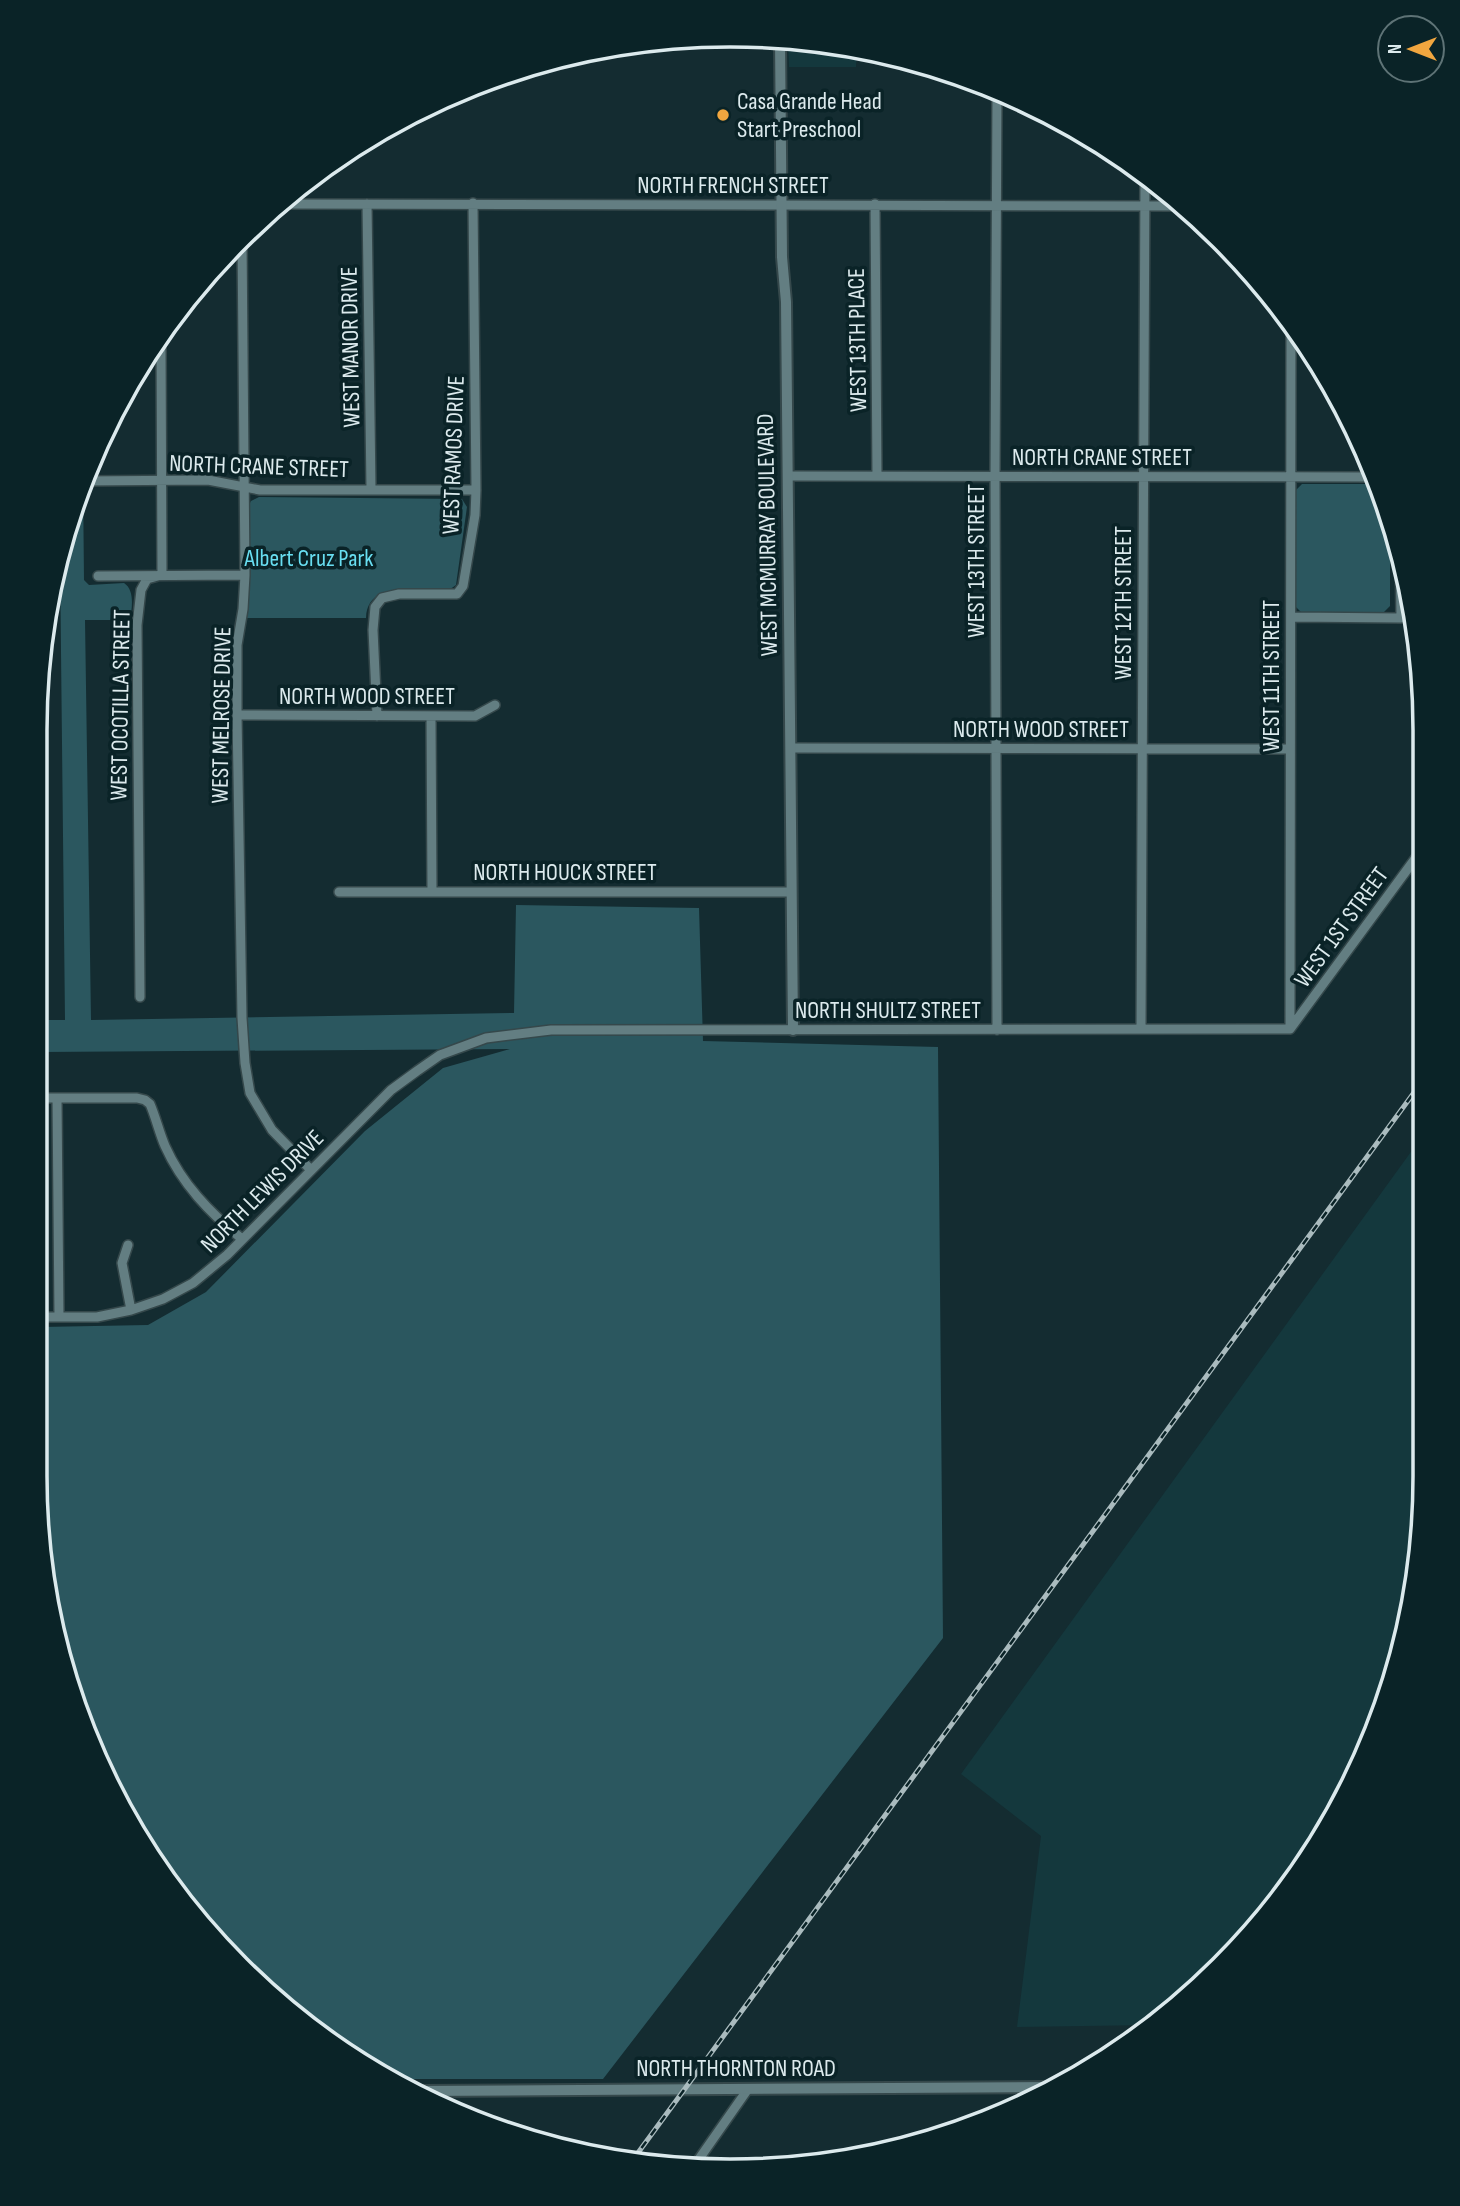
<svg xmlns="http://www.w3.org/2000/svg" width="1460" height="2206" font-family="'Sofia Sans Condensed',sans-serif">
<rect width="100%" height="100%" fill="#142c31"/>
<path fill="#14383d" d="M788,40L821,41L857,49L856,67H789Z
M1421,1138L1419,1567L1388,1699L1354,1783L1252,1935L1188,1999L1151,2025L1017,2027L1041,1836L961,1774Z"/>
<path fill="#2b575f" d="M83,480L84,580L89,585L124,583C135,590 132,608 130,620H85L91,1020L514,1013L516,905L699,908L703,1041L938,1047L943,1638L603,2079H397L307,2027L208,1935L152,1862L72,1699L41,1567V1327L148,1325L206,1292L365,1131L443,1068L510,1049L41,1052V1020H65L60,559L72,507Z
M1302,484H1377L1390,521V606L1382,614L1302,613L1295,606V491Z
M259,497L462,499L467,507L456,585L449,590C421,590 367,579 366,618H243L249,582V505L251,501Z"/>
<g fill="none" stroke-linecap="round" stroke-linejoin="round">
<defs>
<path id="minor" d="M279,204L1186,206
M367,204L371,488
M875,204L877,476
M242,239L245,575L243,609L237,645V715L242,1018L245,1063L250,1093L272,1130L310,1169
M788,476L1374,477
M82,481L208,480L260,490H476
M98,576L245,575
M1291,617L1401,618L1400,546
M237,715L475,716L495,705
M377,716L373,630L375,607L382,598L399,594H457L463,586L475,515L476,490L473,203
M431,716L432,891
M791,748L1290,749
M339,892H791
M140,997L137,625L141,590L147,579L162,575L161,342
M1141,1029L1145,176
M1290,1029L1291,323
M1290,1029L1423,848
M997,1030L995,477L997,92
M41,1098H137L145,1100L150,1104C156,1118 159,1132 165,1146C182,1184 210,1213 242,1239
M57,1098L59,1317
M128,1245L122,1263L131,1310
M41,1317H97L131,1310L163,1299L193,1283L227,1255L391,1090L417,1071L440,1055L486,1038L551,1030L1290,1029
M692,2169L748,2089"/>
<path id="tertiary" d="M780,40L782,257L786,302L793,1030
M417,2091L1055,2087"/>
</defs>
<use href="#minor" stroke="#35484b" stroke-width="12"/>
<use href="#tertiary" stroke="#35484b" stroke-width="14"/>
<use href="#minor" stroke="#637e82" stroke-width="9"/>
<use href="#tertiary" stroke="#637e82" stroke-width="10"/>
<defs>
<path id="rail" d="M632,2161L1421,1083"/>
</defs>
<use href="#rail" stroke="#aabbbe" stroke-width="5"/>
<use href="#rail" stroke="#0a2327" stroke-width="2.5" stroke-dasharray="8" stroke-linecap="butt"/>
</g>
<circle fill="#f1a63f" stroke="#0a2327" stroke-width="2.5" cx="723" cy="115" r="7"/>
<g text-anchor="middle" stroke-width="7" stroke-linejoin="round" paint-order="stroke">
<g font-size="24" fill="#dceaed" stroke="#0a2327" text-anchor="start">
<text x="737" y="109">Casa Grande Head<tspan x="737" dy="28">Start Preschool</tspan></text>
</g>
<g font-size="24" fill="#dceaed" stroke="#0a2327">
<text x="733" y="193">NORTH FRENCH STREET</text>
<text transform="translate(857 340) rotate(-91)" y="8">WEST 13TH PLACE</text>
<text transform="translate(350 347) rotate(-91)" y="8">WEST MANOR DRIVE</text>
<text transform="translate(453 455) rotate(-88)" y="8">WEST RAMOS DRIVE</text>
<text x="1102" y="465">NORTH CRANE STREET</text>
<text transform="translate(259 466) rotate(2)" y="8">NORTH CRANE STREET</text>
<text transform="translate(767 535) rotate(-91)" y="8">WEST MCMURRAY BOULEVARD</text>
<text transform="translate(976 561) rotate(-90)" y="8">WEST 13TH STREET</text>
<text transform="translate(1123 603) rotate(-90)" y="8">WEST 12TH STREET</text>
<text transform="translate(1271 676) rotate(-90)" y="8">WEST 11TH STREET</text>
<text x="367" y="704">NORTH WOOD STREET</text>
<text transform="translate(120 705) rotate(-89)" y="8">WEST OCOTILLA STREET</text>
<text transform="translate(221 715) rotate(-89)" y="8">WEST MELROSE DRIVE</text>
<text x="1041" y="737">NORTH WOOD STREET</text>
<text x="565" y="880">NORTH HOUCK STREET</text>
<text transform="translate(1341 927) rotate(-54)" y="8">WEST 1ST STREET</text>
<text x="888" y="1018">NORTH SHULTZ STREET</text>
<text transform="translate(262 1191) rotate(-45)" y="8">NORTH LEWIS DRIVE</text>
<text x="736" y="2076">NORTH THORNTON ROAD</text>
</g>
<g font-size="24" fill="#68def1" stroke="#0a2327">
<text x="309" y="566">Albert Cruz Park</text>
</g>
</g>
<path d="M0 0H1460V2206H0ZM730 47H730A683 683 0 0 1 1413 730V1476A683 683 0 0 1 730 2159H730A683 683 0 0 1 47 1476V730A683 683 0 0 1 730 47Z" fill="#0a2327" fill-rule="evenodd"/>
<path fill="none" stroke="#dceaed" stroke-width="3.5" d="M730 47H730A683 683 0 0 1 1413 730V1476A683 683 0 0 1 730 2159H730A683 683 0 0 1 47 1476V730A683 683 0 0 1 730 47Z"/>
<g transform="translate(1411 49) rotate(270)"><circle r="33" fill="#0a2327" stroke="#5e7376" stroke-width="2"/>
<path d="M0-5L12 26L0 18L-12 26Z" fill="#f1a63f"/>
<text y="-10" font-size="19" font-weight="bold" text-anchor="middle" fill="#dceaed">N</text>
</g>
</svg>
